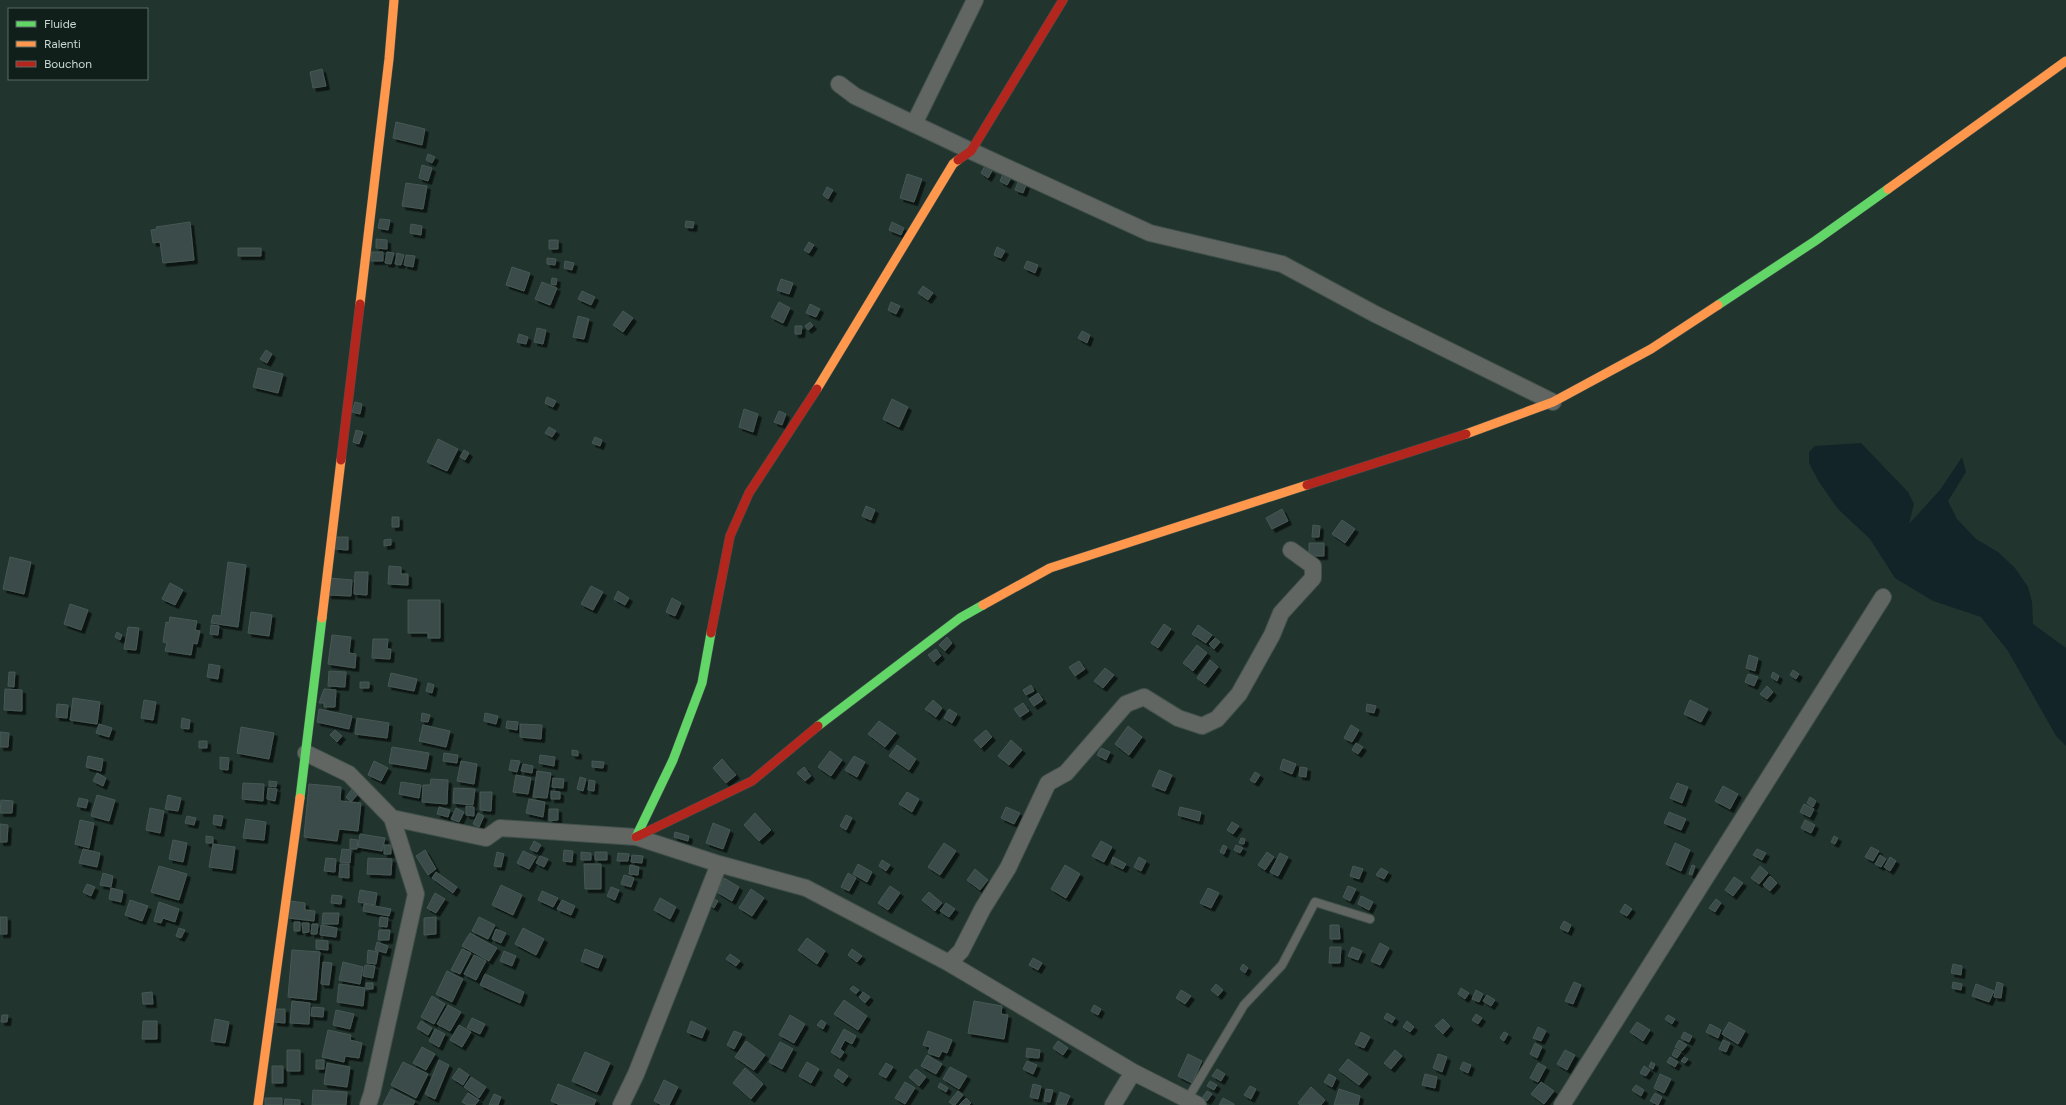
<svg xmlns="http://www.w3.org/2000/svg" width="2066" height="1105" font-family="Figtree,sans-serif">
<defs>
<filter id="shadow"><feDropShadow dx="3.5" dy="3.5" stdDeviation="0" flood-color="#0009"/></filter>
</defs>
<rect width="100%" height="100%" fill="#21342e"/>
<path fill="#122427" d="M1861,443L1908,492L1914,504L1909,524L1940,490L1962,457L1966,472L1948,501L1957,519L1976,539L1998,552L2015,568L2028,587L2032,602L2033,624L2066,648V746L2056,736L2008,651L1981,617L1933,601L1895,578L1870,539L1838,509L1819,482L1809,463V452L1815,446Z"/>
<path fill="#3b4c49" stroke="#475854" filter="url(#shadow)" d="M322,69L326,86L313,88L310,72Z
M396,122L425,129L422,145L393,138Z
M428,154L435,157L432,163L426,160Z
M422,165L432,168L428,181L419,178Z
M985,166L992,171L988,178L981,173Z
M907,174L922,179L914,202L900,198Z
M1003,174L1011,178L1007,185L1000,181Z
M1018,182L1026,185L1023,193L1015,190Z
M406,183L427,186L423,209L402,206Z
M827,187L833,190L828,199L823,195Z
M380,219L390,220L388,230L378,228Z
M686,221L694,222L693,228L685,227Z
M190,222L194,260L163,263L160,242L153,243L151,230L157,229L156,227Z
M892,222L904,228L901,235L889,230Z
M411,224L422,226L421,235L410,233Z
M376,239L387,240V249L376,248Z
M549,240H558V249H549Z
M809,242L814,245L809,253L804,250Z
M997,247L1005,251L1001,258L994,255Z
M238,248H261V256H238Z
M371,252H383V261H371Z
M387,252L394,253L391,264L385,263Z
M397,253L404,255L401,265L395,264Z
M406,255L415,256L413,267L404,265Z
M547,258L556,259L555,265L547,264Z
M565,261L574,263L572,270L564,268Z
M1027,261L1038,265L1035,273L1024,268Z
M512,267L530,273L524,291L506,285Z
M552,278L557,279L556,285L551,284Z
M781,279L793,283L789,294L777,290Z
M542,282L557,288L550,305L535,299Z
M923,286L933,293L928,300L918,293Z
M582,291L595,297L591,305L578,299Z
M779,302L790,308L783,323L771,317Z
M891,302L900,306L896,314L888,310Z
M810,304L820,309L816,317L806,313Z
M623,311L633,318L623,332L613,325Z
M578,316L589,319L584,339L573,337Z
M810,322L813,326L808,330L805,326Z
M795,326H802L801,334H795Z
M537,328L546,330L543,344L534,342Z
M1082,331L1090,335L1087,343L1078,338Z
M519,334L528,337L526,344L517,342Z
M266,350L272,354L267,363L260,359Z
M258,368L283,374L278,393L253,387Z
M547,397L556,401L553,407L545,403Z
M892,399L908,407L899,427L883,419Z
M355,402L362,404L360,414L352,412Z
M744,409L758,414L753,432L739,427Z
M779,411L786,414L782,425L774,422Z
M549,427L556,431L552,437L545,433Z
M356,430L363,432L359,444L353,442Z
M595,437L602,440L600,446L592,443Z
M438,439L458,449L447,471L427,462Z
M464,450L469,453L465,460L460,457Z
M866,506L875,510L871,520L862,516Z
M1282,509L1288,521L1272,529L1266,518Z
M392,517H399V527H392Z
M1342,520L1355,529L1345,543L1332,534Z
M1313,525L1320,526L1319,537H1312Z
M335,537H348V550L335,549Z
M391,539V545L384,546V540Z
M1309,543H1324V556H1309Z
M10,557L31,562L24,594L3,589Z
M228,562L246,565L238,627L211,623L213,615L221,616Z
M389,566L401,567V574H408V585L388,584Z
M355,572H368L367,595L354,594Z
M329,578L352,580L351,596L328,595Z
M170,583L183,590L175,605L162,599Z
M591,586L603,592L593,610L581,604Z
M618,591L629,598L625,605L614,599Z
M672,598L681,603L675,616L666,612Z
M408,600H440V638H428V633H408Z
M70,604L88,610L81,630L64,624Z
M251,612L272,615L269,636L248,633Z
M170,617L197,621L195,630L200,631L197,644L193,643L191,655L165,651L167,643L163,642L166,622L169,623Z
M1164,624L1171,629L1158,648L1151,643Z
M211,625L219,626L218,635L210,634Z
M1198,625L1212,635L1206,643L1192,634Z
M128,627L139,628L136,650L124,649Z
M117,632L122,635L120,640L115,637Z
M332,635L351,637L349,653L356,654L355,668L328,664Z
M947,637L952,643L945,651L939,645Z
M1215,638L1220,642L1214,649L1209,644Z
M373,639H388L387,649H391L390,659L372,658Z
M1197,645L1207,653L1193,671L1183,663Z
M936,649L941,656L934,662L928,655Z
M1749,655L1758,658L1755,671L1746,668Z
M1210,660L1218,667L1205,684L1197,678Z
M1079,661L1085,669L1075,676L1069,667Z
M209,664L220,666L218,679L207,677Z
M1105,668L1114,675L1103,688L1094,681Z
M1793,670L1799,674L1796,679L1790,675Z
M329,671L346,672L345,687L328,686Z
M9,672H15L14,687L8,686Z
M1773,672L1779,676L1777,681L1771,677Z
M391,673L417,679L414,691L388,686Z
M1748,674L1758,677L1754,686L1745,682Z
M360,682H369V688H360Z
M428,683L434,685L432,693L426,691Z
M1031,685L1034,691L1026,695L1023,690Z
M1767,686L1773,692L1767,699L1760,694Z
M5,689L22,690V711L4,710Z
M324,689L336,690L335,707H324V703H319Z
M1038,693L1043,700L1034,706L1029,699Z
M73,698L100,702L97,724L70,720Z
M144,700L156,702L153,720L141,718Z
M933,700L942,708L936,717L925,709Z
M1690,700L1708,709L1701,722L1684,714Z
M1023,703L1029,711L1020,717L1014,709Z
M57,704L68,705L67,718L56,717Z
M1367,704L1376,706L1374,713L1366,711Z
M319,709L352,716L349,729L317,722Z
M949,709L957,714L952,723L944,718Z
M422,713L430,715L428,722L421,721Z
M485,713L498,716L496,724L484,721Z
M182,718L190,720L189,729L181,728Z
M357,718L389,723L387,738L355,734Z
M507,721L518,722L517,730L506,728Z
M879,721L896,733L885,747L868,734Z
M99,724L112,728L109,737L96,733Z
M520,724L542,725L541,739L520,737Z
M423,725L450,731L446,747L419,741Z
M1351,725L1359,730L1352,742L1344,738Z
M1128,726L1142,737L1129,755L1115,744Z
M241,727L274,733L269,759L237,753Z
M335,730L342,736L337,742L330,735Z
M986,730L992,737L981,748L974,740Z
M0,732L9,733L8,747H0Z
M1011,740L1022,750L1009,765L998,756Z
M199,741H207V748H199Z
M1356,743L1363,747L1358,754L1352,750Z
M897,745L916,759L909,770L889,756Z
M392,747L429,753L426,769L389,763Z
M1101,748L1110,752L1106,760L1097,755Z
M572,750L578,751V756L572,755Z
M830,751L842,760L831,776L818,767Z
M444,753L458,755L457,763L443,761Z
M540,755L555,757L554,766L539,763Z
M88,756L103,759L101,771L86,767Z
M854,756L865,762L857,777L845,770Z
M220,757L229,758L228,770L220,769Z
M722,759L736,775L726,783L713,768Z
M1283,759L1296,764L1292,774L1280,769Z
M511,760L520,761L517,772L509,770Z
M374,761L388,768L381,781L368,775Z
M461,761L477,764L474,784L457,781Z
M592,761L604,762L603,768L592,767Z
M523,764L533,766L532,773L521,771Z
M804,767L811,776L805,781L797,773Z
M1300,767L1307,768L1306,777L1299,776Z
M1159,770L1172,775L1165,791L1152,786Z
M537,771L551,773L547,798L533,797Z
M1255,772L1260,775L1255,783L1250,780Z
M97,773L106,778L103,786L93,781Z
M516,775L531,778L528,794L513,792Z
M580,777L586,779L583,791L577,789Z
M553,778L564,779L563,788L552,787Z
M431,779L448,780L447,804L422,802L423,785H430Z
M589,780L595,781L594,791L588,790Z
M269,781L277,782L276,787L269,786Z
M401,782L421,785L419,798L399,794Z
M243,783L264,784L263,801L242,799Z
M1677,783L1688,787L1682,803L1670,798Z
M309,784L341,787L340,801L361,803L358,831L339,829L337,841L304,837Z
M1723,786L1738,794L1730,809L1715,801Z
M268,788L277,789L275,801L267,799Z
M454,788L475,789L473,805L453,803Z
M352,789L358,794L351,802L346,797Z
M551,791L560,792V799H551Z
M480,792H492L491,811L480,810Z
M907,792L919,799L912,812L899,804Z
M97,795L115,800L109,821L91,816Z
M168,795L181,798L178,811L165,809Z
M1810,797L1816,801L1813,807L1807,803Z
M79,798L88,800L86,808L77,806Z
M529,799L545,802L543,817L526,813Z
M1,800L13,801L12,813H0Z
M1804,804L1814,809L1810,817L1800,812Z
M466,806L474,807V816L466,815Z
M439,807L450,810L448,817L437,814Z
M1006,807L1020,813L1014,824L1001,818Z
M1180,807L1201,812L1199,821L1178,815Z
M150,808L164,811L160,833L146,830Z
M456,808L464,812L459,822L451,819Z
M549,809H558V820L549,821Z
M1669,812L1686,819L1681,830L1664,823Z
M478,813L484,816L479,827L473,824Z
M755,813L771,830L759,841L744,825Z
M214,815L223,816L221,826L213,824Z
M846,815L852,818L846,830L840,826Z
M187,816L196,818L194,825L185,823Z
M246,819L266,822L264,840L243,838Z
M80,820L94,823L89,848L75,844Z
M1805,820L1815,825L1811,833L1801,828Z
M1232,822L1239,826L1233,834L1227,830Z
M713,823L730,830L723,849L706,843Z
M0,824L8,825L7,842H0Z
M675,832L689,836L688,841L674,837Z
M360,834L385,838L382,851L358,847Z
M206,836L213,837V843H206Z
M1834,836L1838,838L1835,844L1831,842Z
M1241,838L1245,839L1244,844L1239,843Z
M350,839L358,840L357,849H350Z
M173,840L187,843L183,862L169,859Z
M534,841L541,845L537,852L530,849Z
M1101,841L1112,847L1104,862L1092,856Z
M944,843L956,851L940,875L928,867Z
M1675,843L1690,850L1681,871L1666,864Z
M213,844L235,847L232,870L209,867Z
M384,845H391V854H384Z
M1223,845L1227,847L1224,854L1220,852Z
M1236,845L1243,848L1240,853L1234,850Z
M1871,847L1879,851L1873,861L1865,857Z
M83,849L100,853L97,867L79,863Z
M342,849L351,850L350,863L340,862Z
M1757,849L1766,853L1762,860L1753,855Z
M425,850L436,869L428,875L416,856Z
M564,850L573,851L572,862L563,861Z
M523,851L536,857L529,869L517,863Z
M497,852L504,854L501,867L494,866Z
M581,852L591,853V860H581Z
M595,852H607V860H595Z
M1267,852L1274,857L1265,870L1258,865Z
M618,853L629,854L628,861H617Z
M1280,853L1288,857L1278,876L1270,872Z
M632,855L643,856L642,863L631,862Z
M1880,855L1886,859L1881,867L1875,864Z
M540,856L548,859L544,867L536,863Z
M1113,857L1126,864L1123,869L1111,863Z
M1139,857L1146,861L1141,871L1134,867Z
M1890,857L1896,861L1890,871L1884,867Z
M326,858L336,859L335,872L324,871Z
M368,858L392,859L391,875L367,874Z
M882,860L890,865L886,871L879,866Z
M340,864H349V878L339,877Z
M584,864H601V889H585Z
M858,864L872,872L867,882L853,874Z
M630,865L639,867L638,875L629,874Z
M1065,865L1080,874L1066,898L1051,889Z
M1692,865L1695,866L1692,875L1689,874Z
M159,866L187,874L179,900L151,892Z
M1353,866L1363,869L1359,879L1350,876Z
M1760,866L1768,873L1759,884L1751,878Z
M1381,868L1388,872L1384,879L1376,875Z
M975,869L988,880L980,890L967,880Z
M436,872L457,887L453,893L432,878Z
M103,873L113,876L111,887L100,885Z
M848,873L856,878L849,891L841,887Z
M624,875L634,878L631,887L621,884Z
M1770,876L1777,883L1770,891L1763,885Z
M1734,877L1743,883L1733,896L1725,890Z
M724,878L739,887L732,901L717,892Z
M87,884L95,887L91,896L83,892Z
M501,885L522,895L513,915L492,905Z
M890,886L900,893L888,910L878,903Z
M1348,886L1356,889L1350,901L1343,897Z
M611,887L619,890L615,900L607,896Z
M111,888L123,891L121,902L109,899Z
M1208,888L1219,893L1211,908L1200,903Z
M751,889L764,898L752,916L739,908Z
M360,890L377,893L375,905L358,902Z
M542,891L558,898L553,907L538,900Z
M929,892L942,903L935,911L922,900Z
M435,893L445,899L436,913L427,908Z
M332,895L342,896L341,904L331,903Z
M1361,896L1373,902L1369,910L1358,904Z
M711,897L718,901L714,908L707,903Z
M660,898L676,907L670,919L654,910Z
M1716,899L1721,903L1715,912L1709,908Z
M130,900L148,906L142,921L125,915Z
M562,900L575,906L571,915L557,909Z
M290,901L305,903V910L315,911L314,921L288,918Z
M159,902L179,909L175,922L163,918L161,923L154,921Z
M946,903L955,909L949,917L940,911Z
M364,904L391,909L389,916L363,911Z
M1625,904L1632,909L1627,916L1620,912Z
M323,913H339L338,924H322Z
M0,917H7V934H0Z
M380,917L388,918L387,927L379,926Z
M436,917V934L424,935V918Z
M479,917L495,925L488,939L472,931Z
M1564,921L1571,925L1568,932L1560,928Z
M294,922H300V931H294Z
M302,923H309V932L303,933Z
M312,924H318L317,934H311Z
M321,925L337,928L336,937L320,935Z
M1330,925H1339L1340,939H1330Z
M179,928L185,930L181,938L176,936Z
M523,928L544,939L536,955L515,944Z
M496,929L506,933L501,943L492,939Z
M379,930H390L389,940H378Z
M470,933L497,948L489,961L462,946Z
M807,938L825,951L817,964L798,950Z
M316,940L328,941V950L316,949Z
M377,942L388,946L386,953L375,950Z
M1380,943L1389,948L1380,965L1371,961Z
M1330,947H1341L1340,963H1329Z
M1352,947L1362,951L1358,960L1348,956Z
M462,949L471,953L460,974L451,970Z
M585,949L603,956L598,968L581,961Z
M852,949L862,956L857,962L848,955Z
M292,950L320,952L316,1000L288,997Z
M368,950L378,952L376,964L367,963Z
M504,951L516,956L512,966L500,961Z
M730,954L740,961L736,966L726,959Z
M474,955L486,961L476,980L464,974Z
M1033,958L1042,963L1038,970L1029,965Z
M323,962L332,963L329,985L321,984Z
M343,962L363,967L360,984L339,980Z
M1243,964L1248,968L1245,973L1240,969Z
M1953,964L1962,966L1961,975L1951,973Z
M365,965L375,966L373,978L363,976Z
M447,971L463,979L452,1002L436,994Z
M485,974L524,992L520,1003L480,985Z
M1574,982L1581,985L1573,1004L1565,1001Z
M1953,982L1962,984L1961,990L1952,988Z
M1997,982L2003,984L2001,998L1994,997Z
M366,983H373V989H366Z
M339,984L365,988L363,1006L337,1002Z
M1216,984L1223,990L1218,996L1211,990Z
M1976,984L1994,991L1989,1002L1972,996Z
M853,986L859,990L856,994L850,989Z
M1461,988L1469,993L1465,999L1458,994Z
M1181,990L1191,996L1185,1004L1176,998Z
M1476,990L1483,994L1479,1002L1472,999Z
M152,992L153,1004H143L142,993Z
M863,992L870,997L865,1003L859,997Z
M1487,995L1495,1000L1491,1006L1483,1001Z
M432,996L445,1004L434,1024L421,1017Z
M844,1000L867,1016L858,1030L834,1014Z
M292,1001L310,1003L309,1024L290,1023Z
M974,1001L1002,1006L1001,1014L1008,1015L1004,1039L968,1033Z
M448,1005L461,1012L450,1031L437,1024Z
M1094,1005L1101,1009L1098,1015L1091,1011Z
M312,1007L324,1008L323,1017L311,1016Z
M275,1009H285V1023L274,1022Z
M336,1010L354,1014L350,1029L333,1025Z
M1387,1013L1395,1018L1392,1023L1384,1018Z
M1476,1014L1482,1018L1478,1024L1472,1020Z
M2,1015H8L7,1022H1Z
M790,1015L805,1024L794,1043L779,1035Z
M1668,1015L1675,1019L1672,1024L1665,1019Z
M472,1018L485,1024L480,1034L467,1028Z
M215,1019L229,1022L225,1043L211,1041Z
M1443,1019L1450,1026L1443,1034L1435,1026Z
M821,1020L826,1023L823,1029L817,1025Z
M143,1021H157V1039H142Z
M421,1021L432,1028L428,1035L417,1028Z
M691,1021L706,1028L702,1038L687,1032Z
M1407,1021L1414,1027L1410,1032L1403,1027Z
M1637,1022L1650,1030L1643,1041L1630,1032Z
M1729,1022L1745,1031L1738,1044L1722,1034Z
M1710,1024L1721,1030L1718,1038L1706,1032Z
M459,1025L471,1032L462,1047L450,1040Z
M1538,1027L1546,1031L1541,1041L1533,1038Z
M435,1029L445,1034L439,1047L429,1041Z
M844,1029L856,1036L852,1044L845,1040L840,1049L844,1052L840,1058L831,1052Z
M328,1030L351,1035L350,1040L362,1043L359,1058L345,1056L344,1062L322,1057Z
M734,1031L742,1034L734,1049L727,1045Z
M928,1031L952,1040L947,1053L942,1051L939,1057L928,1053L930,1047L923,1045Z
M1361,1032L1370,1037L1364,1048L1355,1044Z
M1504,1032L1508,1034L1504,1041L1500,1038Z
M1684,1032L1692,1036L1689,1042L1681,1038Z
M1679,1040L1687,1045L1682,1051L1675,1047Z
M1723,1040L1730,1043L1726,1052L1719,1049Z
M746,1041L765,1055L754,1070L735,1057Z
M1058,1041L1068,1048L1063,1055L1053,1048Z
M780,1042L793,1049L782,1069L769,1062Z
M1535,1043L1542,1047L1537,1058L1530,1054Z
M422,1047L435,1054L426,1070L413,1063Z
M1027,1048L1040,1050L1039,1058L1026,1057Z
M1675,1049L1681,1052L1677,1058L1672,1055Z
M287,1050H300V1071H287Z
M1395,1050L1402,1056L1391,1069L1384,1063Z
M1565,1050L1575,1055L1567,1070L1557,1064Z
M585,1052L610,1063L597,1092L572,1081Z
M1188,1054L1202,1061L1192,1083L1178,1076Z
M1438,1054L1447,1057L1442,1072L1433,1068Z
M927,1055L942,1064L936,1074L921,1066Z
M1670,1057L1678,1062L1675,1067L1667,1062Z
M1684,1057L1688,1059L1685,1063L1681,1061Z
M1348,1059L1368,1074L1359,1085L1339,1070Z
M316,1060H324V1069H316Z
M439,1060L449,1065L435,1099L425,1094Z
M1027,1061L1037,1065L1033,1074L1023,1069Z
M403,1062L428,1074L416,1098L391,1085Z
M807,1062L819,1069L811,1083L799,1076Z
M1463,1062L1471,1065L1468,1073L1460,1069Z
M1651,1062L1655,1064L1653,1069L1649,1067Z
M327,1063L350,1067L347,1087L324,1084Z
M886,1063L893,1067L886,1078L879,1074Z
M1538,1063L1546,1067L1538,1082L1530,1078Z
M272,1066H283V1083H272Z
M1644,1066L1650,1070L1646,1076L1640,1073Z
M950,1067L967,1076L959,1089L943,1079Z
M459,1068L469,1075L463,1085L452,1078Z
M745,1068L763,1084L751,1099L733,1083Z
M838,1069L848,1076L843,1083L834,1076Z
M916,1069L926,1077L919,1086L909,1077Z
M1217,1069L1225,1074L1221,1081L1212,1076Z
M1329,1074L1336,1078L1332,1087L1324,1082Z
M1425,1074L1437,1077L1435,1088L1422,1085Z
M1660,1074L1671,1079L1664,1093L1654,1088Z
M471,1077L486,1087L479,1098L464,1087Z
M664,1080L678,1087L669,1105H662L654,1101Z
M1210,1081L1217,1085L1214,1090L1207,1086Z
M905,1082L915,1088L905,1104L895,1098Z
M1541,1082L1554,1091L1544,1104L1531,1094Z
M940,1083L948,1088L946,1092L938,1087Z
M558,1084L596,1100L594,1105H560L551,1101Z
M1033,1084L1041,1086L1038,1099L1030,1097Z
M1636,1085L1644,1090L1641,1096L1632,1090Z
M1250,1086L1256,1089L1251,1099L1244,1095Z
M1311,1087L1325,1100L1321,1105H1300L1298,1103Z
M391,1089L415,1101L413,1105H383Z
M1046,1089L1053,1090L1050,1102L1044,1101Z
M1339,1089L1360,1096L1358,1105H1334Z
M313,1090L347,1092L346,1105H312Z
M958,1091L963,1095L955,1105H953L949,1102Z
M1207,1091L1212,1094L1207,1101L1202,1098Z
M1060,1092L1070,1096L1066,1105H1056Z
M468,1093L479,1100L475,1105H467L462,1102Z
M1655,1093L1662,1097L1658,1105L1650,1101Z
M494,1094L501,1097L498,1105H489Z
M265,1098H282V1105H265Z
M966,1098L971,1103L969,1105H959Z
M1223,1098L1234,1104V1105H1219Z
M285,1099L300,1100V1105H284Z"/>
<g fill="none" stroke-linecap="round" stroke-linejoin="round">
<defs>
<path id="lane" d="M1187,1100L1244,1005L1282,965L1315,902L1370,919"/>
<path id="street" d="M839,84L855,96L971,151L1150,233L1282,264L1375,314L1553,402
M914,124L975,0
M306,753L349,774L392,818L416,894L372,1093L368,1105
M392,818L486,838L500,828L636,837L719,864L806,888L949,963L1133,1072L1198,1105
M949,963L961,951L983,908L1008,868L1048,783L1066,773L1126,704L1144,697L1178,718L1202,726L1217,719L1239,694L1272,635L1281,613L1313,578V566L1291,550
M621,1105L636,1074L719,864
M1113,1105L1133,1072
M1562,1105L1883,597"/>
<path id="fast" d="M1718,305L1815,241L1888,189
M818,726L960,618L983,605
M300,798L322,618
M636,837L673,760L702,683L711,633"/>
<path id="slow" d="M1888,189L2066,61
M360,304L389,59L394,0
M817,389L953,164L958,160
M1466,434L1553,402L1651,349L1718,305
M983,605L1050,568L1307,485
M322,618L341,460
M258,1105L300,798"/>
<path id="jam" d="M958,160L971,151L1063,0
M341,460L360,304
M1307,485L1466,434
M711,633L730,536L749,493L817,389
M636,837L752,781L818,726"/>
</defs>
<use href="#lane" stroke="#41504b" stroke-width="10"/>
<use href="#street" stroke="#41504b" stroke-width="18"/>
<use href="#fast" stroke="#41504b" stroke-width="10"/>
<use href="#slow" stroke="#41504b" stroke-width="10"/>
<use href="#jam" stroke="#41504b" stroke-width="10"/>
<use href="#lane" stroke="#616663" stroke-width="8"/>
<use href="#street" stroke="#616663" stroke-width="16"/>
<use href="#fast" stroke="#63d668" stroke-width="9"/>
<use href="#slow" stroke="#ff974d" stroke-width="9"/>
<use href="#jam" stroke="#b3261e" stroke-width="9"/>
</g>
<rect x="8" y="8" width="140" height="72" fill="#111f1a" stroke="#5a6a64"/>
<rect x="16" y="21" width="20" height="6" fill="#63d668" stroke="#5a6a64"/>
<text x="44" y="28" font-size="12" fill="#c7dad3">Fluide</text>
<rect x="16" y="41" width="20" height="6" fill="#ff974d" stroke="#5a6a64"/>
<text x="44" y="48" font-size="12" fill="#c7dad3">Ralenti</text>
<rect x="16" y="61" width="20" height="6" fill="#b3261e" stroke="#5a6a64"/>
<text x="44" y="68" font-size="12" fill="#c7dad3">Bouchon</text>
</svg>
